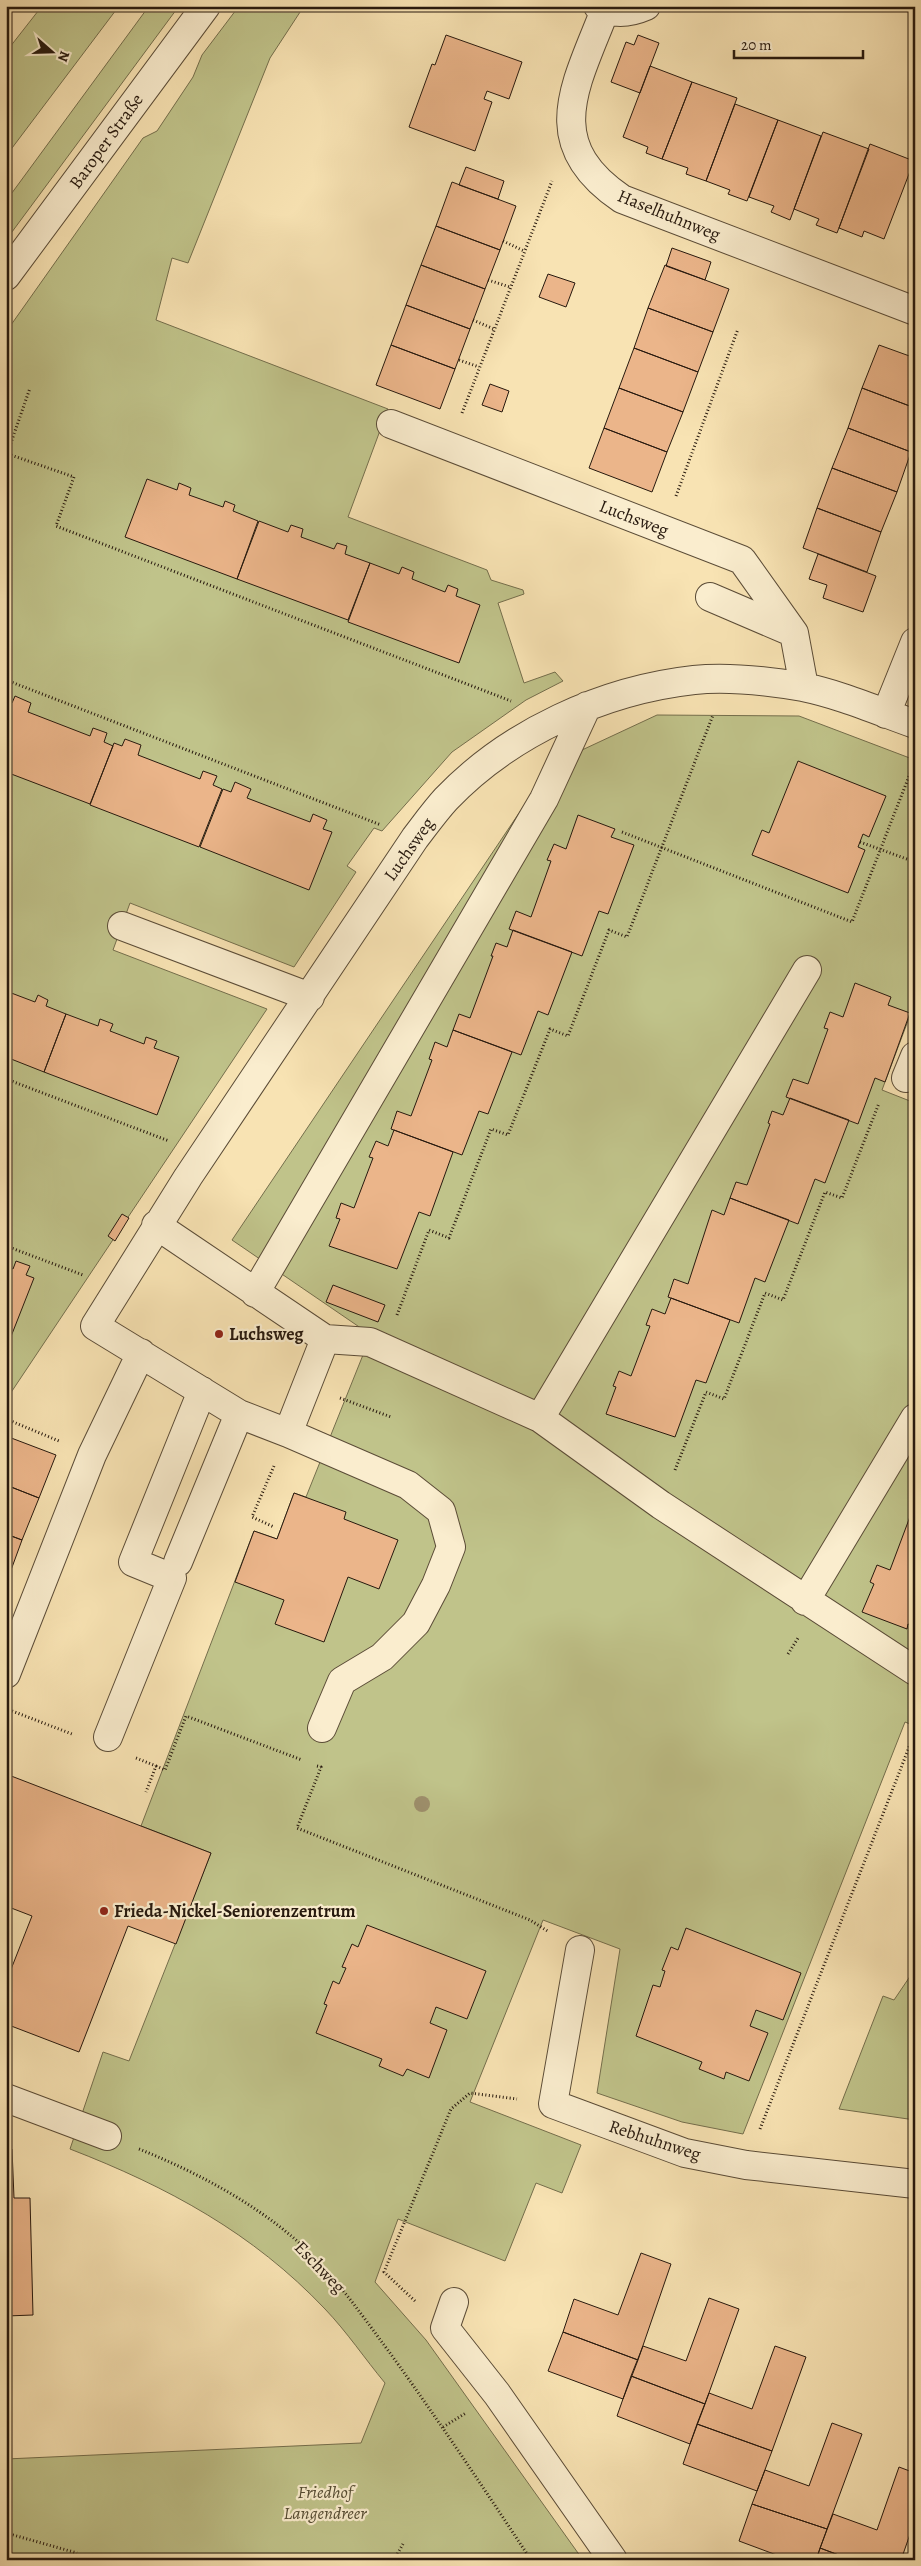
<svg xmlns="http://www.w3.org/2000/svg" width="921" height="2566" font-family="Alegreya,serif">
<rect width="100%" height="100%" fill="#f8e3b3"/>
<filter id="stains"><feTurbulence type="fractalNoise" baseFrequency=".004" numOctaves="4"/><feColorMatrix values="0 0 0 0 .2 0 0 0 0 .09 0 0 0 0 .02 0 0 0 .5 -.17"/></filter>
<radialGradient id="worn" r=".72"><stop offset=".6" stop-color="#630" stop-opacity="0"/><stop offset="1" stop-color="#630" stop-opacity=".3"/></radialGradient>
<path fill="#c0c38a" stroke="#746e4c" d="M42,6H119L6,156V52Z
M149,6H179L6,240V201Z
M239,6H304L270,58L188,263L172,258L156,320L388,409L348,517L487,570L491,580L523,590L524,594L498,603L524,683L555,672L563,681L526,700L452,752L382,831L374,828L347,866L356,872L294,967L130,903L113,950L267,1009L6,1400V332L143,138L157,131L193,77L202,55Z
M657,715L799,716L915,760V1002L882,1090L915,1103V1726L905,1722L743,2134L682,2122L597,2093L620,1949L543,1920L470,2102L581,2145L562,2193L536,2183L505,2261L398,2219L375,2282L426,2340L583,2560H6V2459L361,2443L385,2383C365,2359 347,2332 325,2309C253,2233 168,2187 70,2149L103,2052L129,2061L211,1853L141,1826L254,1531L277,1539L294,1493L306,1497L371,1335L232,1240L552,764Z
M915,1969V2120L839,2109L883,1996L894,2000Z"/>
<path fill="#ebb58a" stroke="#27190e" d="M446,35L522,62L509,99L487,91L484,99L492,102L475,151L409,127L432,64L435,65Z
M638,35L659,43L640,93L611,82L626,42L634,45Z
M650,66L692,82L662,159L646,153L648,147L623,137Z
M692,82L737,98L706,181L686,174L688,168L662,159Z
M735,104L778,120L747,201L728,194L730,190L706,181Z
M778,120L821,136L790,220L771,212L774,206L749,197Z
M823,132L869,149L837,233L816,225L819,219L794,209Z
M870,144L914,161L884,239L864,231L862,237L839,228Z
M466,167L504,181L498,199L459,185Z
M452,182L516,206L500,250L436,226Z
M436,226L500,250L485,289L421,265Z
M672,248L711,262L705,280L666,266Z
M421,265L485,289L470,329L406,305Z
M665,265L729,289L713,332L648,308Z
M548,274L575,283L566,307L539,297Z
M406,305L470,329L455,369L391,345Z
M648,308L713,332L698,372L634,348Z
M391,345L455,369L440,409L376,385Z
M879,345L915,358V408L862,388Z
M634,348L698,372L683,412L619,388Z
M490,384L509,391L502,412L482,405Z
M619,388L683,412L667,452L604,428Z
M862,388L915,408V443L911,452L848,428Z
M604,428L667,452L652,492L589,468Z
M848,428L911,452L897,492L832,468Z
M832,468L897,492L881,532L817,508Z
M147,479L177,490L179,483L191,488L189,495L223,507L225,501L235,505L233,511L258,521L237,579L125,537Z
M817,508L881,532L867,572L803,548Z
M259,521L288,532L291,525L303,529L301,537L334,549L337,543L347,546L345,554L370,563L348,620L237,579Z
M818,554L876,576L863,612L823,598L827,585L809,579Z
M370,563L399,574L402,567L414,572L412,579L445,592L448,585L458,589L456,596L480,605L459,663L348,622Z
M15,696L31,703L28,712L90,736L93,728L107,733L104,742L113,746L90,804L6,772V701L12,703Z
M125,739L141,745L138,755L200,779L203,771L217,776L213,785L222,789L199,847L90,805L114,743L122,746Z
M798,761L886,796L869,837L863,834L858,847L865,850L848,893L752,855L762,830L769,833Z
M235,782L251,789L247,798L310,822L313,814L327,820L323,829L332,832L309,890L200,847L223,789L231,792Z
M578,815L615,829L611,837L634,845L608,914L599,911L582,956L509,929L516,911L531,917L551,861L547,860L554,844L566,849Z
M513,930L572,952L548,1015L538,1011L521,1055L453,1030L459,1014L470,1018L493,956H491L496,943L507,947Z
M855,983L891,997L888,1005L910,1013L885,1082L875,1078L858,1124L786,1097L793,1079L808,1084L828,1029L824,1028L830,1012L843,1017Z
M6,991L35,1002L38,995L48,1000L46,1006L66,1014L44,1072L6,1057Z
M66,1014L98,1026L100,1019L113,1024L110,1031L144,1044L146,1037L157,1041L154,1048L179,1057L157,1115L44,1072Z
M453,1030L512,1052L488,1114L479,1111L462,1155L391,1129L397,1111L411,1116L432,1060L429,1059L435,1042L447,1047Z
M790,1098L849,1120L825,1183L815,1179L798,1224L730,1198L736,1182L747,1185L770,1124L768,1123L772,1111L783,1115Z
M394,1130L453,1152L430,1216L419,1212L397,1269L329,1246L340,1219L336,1218L341,1203L354,1208L373,1158L369,1157L376,1141L388,1146Z
M730,1198L789,1220L765,1282L755,1278L739,1323L668,1297L674,1279L688,1284L712,1210L724,1215Z
M122,1214L129,1218L115,1241L108,1236Z
M16,1261L30,1266L26,1275L34,1278L10,1339L6,1337V1266L13,1269Z
M333,1285L385,1305L378,1322L326,1302Z
M671,1298L730,1320L706,1383L696,1380L675,1437L606,1414L616,1387L613,1386L619,1371L631,1376L650,1326L646,1325L652,1309L665,1314Z
M6,1436L56,1455L39,1498L6,1485Z
M6,1485L39,1498L22,1540L6,1534Z
M294,1493L346,1512L344,1519L398,1540L379,1589L348,1577L324,1642L275,1624L284,1600L235,1582L254,1531L277,1539Z
M915,1495V1627L908,1624L907,1629L862,1612L874,1584L870,1582L877,1565L890,1570L914,1506L911,1505Z
M6,1534L22,1540L7,1581H6Z
M6,1774L211,1853L176,1944L128,1926L79,2052L6,2024V1982L32,1916L6,1906Z
M367,1925L486,1971L467,2019L436,2007L430,2023L447,2030L429,2078L407,2069L403,2076L379,2066L382,2059L316,2033L327,2005L324,2004L333,1981L339,1984L346,1968L342,1967L352,1944L358,1947Z
M686,1928L801,1973L783,2020L756,2010L750,2026L768,2033L749,2081L726,2072L724,2079L699,2069L702,2062L636,2036L653,1985L660,1987L665,1971L662,1970L671,1947L678,1950Z
M6,2146L12,2149L14,2198H30L33,2315L6,2316Z
M641,2253L671,2264L638,2360L563,2332L574,2299L618,2315Z
M709,2298L739,2309L705,2404L631,2376L643,2346L686,2361Z
M563,2332L638,2360L623,2399L548,2371Z
M775,2346L806,2357L772,2451L697,2424L709,2393L752,2409Z
M631,2376L705,2404L690,2444L617,2416Z
M832,2423L862,2434L827,2529L752,2504L765,2470L809,2486Z
M697,2424L772,2451L757,2491L683,2464Z
M899,2467L915,2473V2520L901,2560H852L820,2548L833,2514L877,2530Z
M752,2504L827,2529L816,2560H790L739,2541Z
M820,2548L852,2560H816Z"/>
<g fill="none" stroke-linecap="round" stroke-linejoin="round">
<defs>
<path id="minor" d="M598,6C614,15 630,13 646,6
M605,10C576,85 539,143 622,199L915,311
M6,276L206,6
M391,424L742,560L794,633L804,687
M710,597L794,633
M886,714L915,642
M122,926L310,997
M906,1078L915,1056
M156,1225L325,1339L288,1433L239,1414L95,1326L188,1177L415,838C425,825 435,811 446,799C509,733 603,690 694,680C729,676 768,681 803,687C842,695 878,711 915,724
M255,1293L544,799L587,706
M325,1339L370,1342L540,1418L661,1505L915,1671
M540,1418L807,970
M288,1433L408,1485L441,1511L451,1547L436,1585L416,1623L382,1657L342,1681L322,1728
M178,1562L239,1414
M805,1601L915,1418
M6,1674L92,1455L141,1353
M108,1737L172,1578L133,1562L202,1391
M580,1950L553,2104L685,2153L746,2165L915,2184
M6,2098L107,2136
M454,2302L445,2328L497,2394L613,2560"/>
</defs>
<use href="#minor" stroke="#5b4c37" stroke-width="30"/>
<path stroke="#27190e" stroke-width="3" stroke-dasharray="1 2.5" stroke-linecap="butt" d="M503,241L524,251
M488,280L510,287
M473,320L494,329
M459,360L479,367
M462,413L552,181
M8,454L74,477L56,526L511,701
M6,457L30,388
M676,496L738,329
M6,680L381,825
M622,832L852,922L915,761
M860,842L915,862
M6,1079L169,1141
M6,1246L83,1275
M397,1315L429,1230L449,1238L491,1129L508,1135L550,1029L568,1036L609,930L627,937L713,715
M340,1398L391,1417
M6,1419L59,1441
M274,1466L252,1517L274,1527
M675,1470L706,1392L724,1399L765,1293L783,1300L825,1192L842,1198L879,1103
M788,1654L798,1638
M12,1711L72,1734
M136,1758L156,1766L146,1792
M156,1766L165,1770L186,1716L302,1760
M317,1766L321,1767L297,1828L530,1920L549,1932
M760,2129L915,1732
M139,2149C194,2171 251,2201 296,2240C333,2273 361,2314 390,2353C439,2421 485,2490 531,2560
M415,2301L384,2272L451,2109L470,2093L517,2099
M443,2427L466,2413
M6,2533L77,2553
M394,2560L403,2544"/>
<use href="#minor" stroke="#faedce" stroke-width="28"/>
</g>
<circle fill="#9e906d" cx="422" cy="1804" r="8"/>
<g fill="#8f2418" stroke="#faedce" stroke-width="2">
<circle cx="219" cy="1334" r="5"/>
<circle cx="104" cy="1911" r="5"/>
</g>
<g text-anchor="middle" stroke-width="4.5" stroke-linejoin="round" paint-order="stroke">
<g font-size="18" fill="#27190e" stroke="#faedce">
<text transform="translate(106 141) rotate(-54)" y="6">Baroper Straße</text>
<text transform="translate(669 215) rotate(22)" y="6">Haselhuhnweg</text>
<text transform="translate(634 518) rotate(21)" y="6">Luchsweg</text>
<text transform="translate(409 849) rotate(-55)" y="6">Luchsweg</text>
<text transform="translate(655 2140) rotate(18)" y="6">Rebhuhnweg</text>
<text transform="translate(320 2267) rotate(46)" y="6">Eschweg</text>
</g>
<g font-size="18" font-weight="bold" fill="#27190e" stroke="#faedce" text-anchor="start">
<text x="229" y="1340">Luchsweg</text>
<text x="114" y="1917">Frieda-Nickel-Seniorenzentrum</text>
</g>
<g font-size="18" font-style="italic" fill="#554c33" stroke="#faedce">
<text x="325" y="2498">Friedhof<tspan x="325" dy="21">Langendreer</tspan></text>
</g>
</g>
<rect width="921" height="2566" fill="none" stroke="#f8e3b3" stroke-width="25"/>
<rect x="8" y="8" width="906" height="2551" fill="none" stroke="#27190e" stroke-width="2.5"/>
<rect x="12" y="12" width="896" height="2541" fill="none" stroke="#27190e"/>
<g transform="translate(52 52) rotate(110)" stroke="#faedce" stroke-width="4" paint-order="stroke">
<path d="M0-4L9 19L0 12L-9 19Z" fill="#27190e"/>
<text y="-8" font-size="14" font-weight="bold" text-anchor="middle" fill="#27190e">N</text>
</g>
<path d="M734 50v8h129v-8" fill="none" stroke="#27190e" stroke-width="2.5"/>
<text x="741" y="50" font-size="15" fill="#27190e" stroke="#faedce" stroke-width="4" paint-order="stroke">20 m</text>
<rect width="100%" height="100%" filter="url(#stains)"/>
<rect width="100%" height="100%" fill="url(#worn)"/>
</svg>
